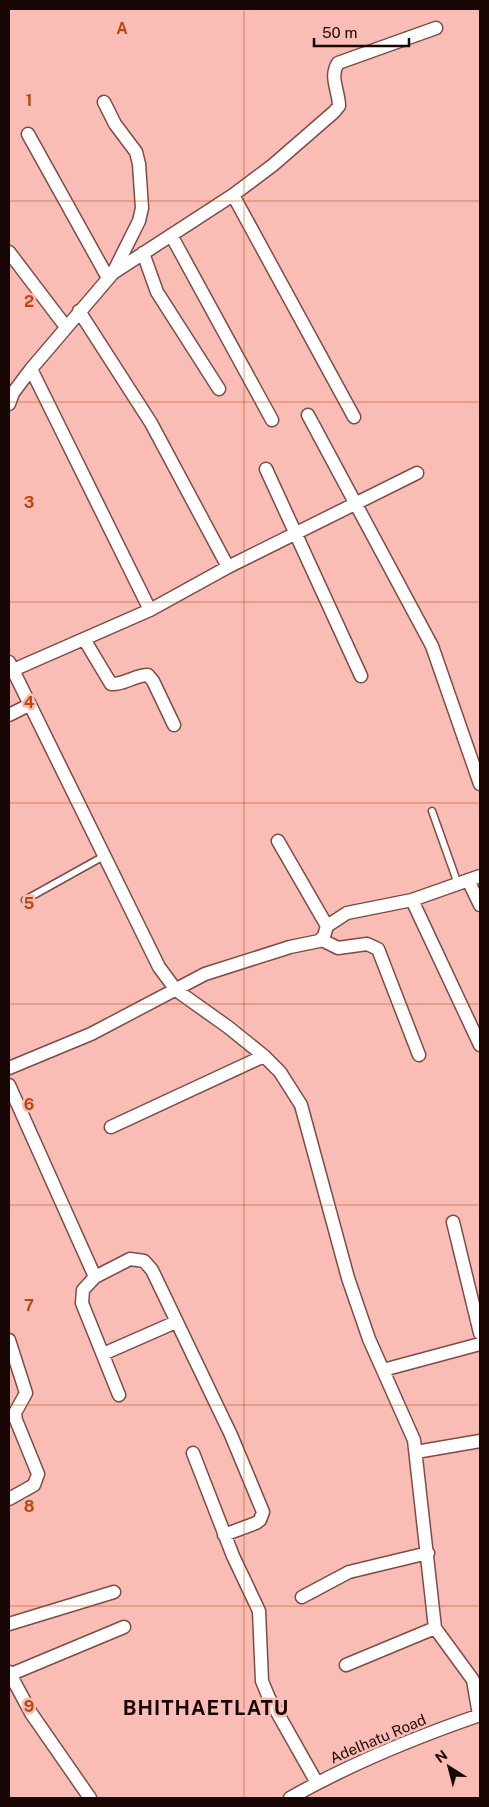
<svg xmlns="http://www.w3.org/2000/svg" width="489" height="1807" font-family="'Public Sans',sans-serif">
<rect width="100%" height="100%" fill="#f9bdb6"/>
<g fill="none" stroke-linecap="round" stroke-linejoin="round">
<defs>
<path id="service" d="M432,811L458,884
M25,900L104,856"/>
<path id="minor" d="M28,134L108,278
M233,195L354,417
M171,235L272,420
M9,252L66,327
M143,253L157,292L219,389
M113,273L233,195L273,165L334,112L339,106C339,91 329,77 338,63L436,28
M79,311L151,423L228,567
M31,369L113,273L139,221L142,208L139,164L136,152L115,124L104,102
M9,404L13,393L31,369L150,610L13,670
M308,415L432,646L480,784
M266,469L361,676
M150,610L228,567L417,473
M84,639L111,684C124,685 135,675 148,675L153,681L174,725
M9,662L159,967L176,990L228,1027L264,1056L280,1072L301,1105L348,1278L369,1339L414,1440L435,1628L473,1680L479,1715
M9,715L29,705
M278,841L327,926
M468,880L480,905
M412,900L480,1045
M322,940L338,948L367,944L378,949L419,1055
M9,1068L91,1034L205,974L290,947L319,941L324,936L327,926L347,913L412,900L480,876
M9,1085L95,1277L130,1259L144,1261L152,1270L231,1435L263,1512L260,1520L256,1523L224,1535
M111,1127L264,1056
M453,1222L480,1333
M95,1277L83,1290L82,1303L119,1395
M9,1340L26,1393L15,1413L16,1420L38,1474L34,1485L9,1499
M103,1354L176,1322
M383,1370L480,1344
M416,1452L480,1441
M193,1453L233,1556L259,1611L262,1681L269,1698L317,1783
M302,1597L349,1572L428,1553
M9,1624L114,1592
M346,1665L435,1628
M9,1672L31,1713L90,1798
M9,1675L124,1627
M290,1798C350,1764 416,1737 480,1715"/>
</defs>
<use href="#service" stroke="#7e4b46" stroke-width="9"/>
<use href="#minor" stroke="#7e4b46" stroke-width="15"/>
<use href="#service" stroke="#fff" stroke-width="6"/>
<use href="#minor" stroke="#fff" stroke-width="12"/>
</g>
<path fill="none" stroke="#be480b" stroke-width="1" stroke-opacity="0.55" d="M244,9V1798M9,201H480M9,402H480M9,602H480M9,803H480M9,1004H480M9,1205H480M9,1405H480M9,1606H480"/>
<g text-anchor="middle" stroke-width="5" stroke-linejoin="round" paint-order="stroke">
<g font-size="15" fill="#180605" stroke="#f9bdb6">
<text transform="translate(378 1739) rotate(-23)" y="5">Adelhatu Road</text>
</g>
<g font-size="20" font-weight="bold" letter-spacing="1" fill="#180605" stroke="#f9bdb6">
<text x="206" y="1715">BHITHAETLATU</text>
</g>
</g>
<g font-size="16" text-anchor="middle" font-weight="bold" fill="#be480b" stroke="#f9bdb6" stroke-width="5" stroke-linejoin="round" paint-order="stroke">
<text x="122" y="34">A</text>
<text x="29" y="106">1</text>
<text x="29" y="307">2</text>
<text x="29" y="508">3</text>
<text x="29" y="708">4</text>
<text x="29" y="909">5</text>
<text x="29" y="1110">6</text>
<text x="29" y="1311">7</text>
<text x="29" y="1512">8</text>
<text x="29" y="1712">9</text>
</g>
<rect width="489" height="1807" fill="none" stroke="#180605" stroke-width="20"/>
<g transform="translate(449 1767) rotate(324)" stroke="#f9bdb6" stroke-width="4" paint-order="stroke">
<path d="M0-4L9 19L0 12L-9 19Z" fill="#180605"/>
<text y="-8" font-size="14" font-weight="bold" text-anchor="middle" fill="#180605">N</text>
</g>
<path d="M314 38v8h95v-8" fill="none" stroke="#180605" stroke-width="2.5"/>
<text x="322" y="38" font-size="15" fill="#180605" stroke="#f9bdb6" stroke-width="4" paint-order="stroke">50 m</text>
</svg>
